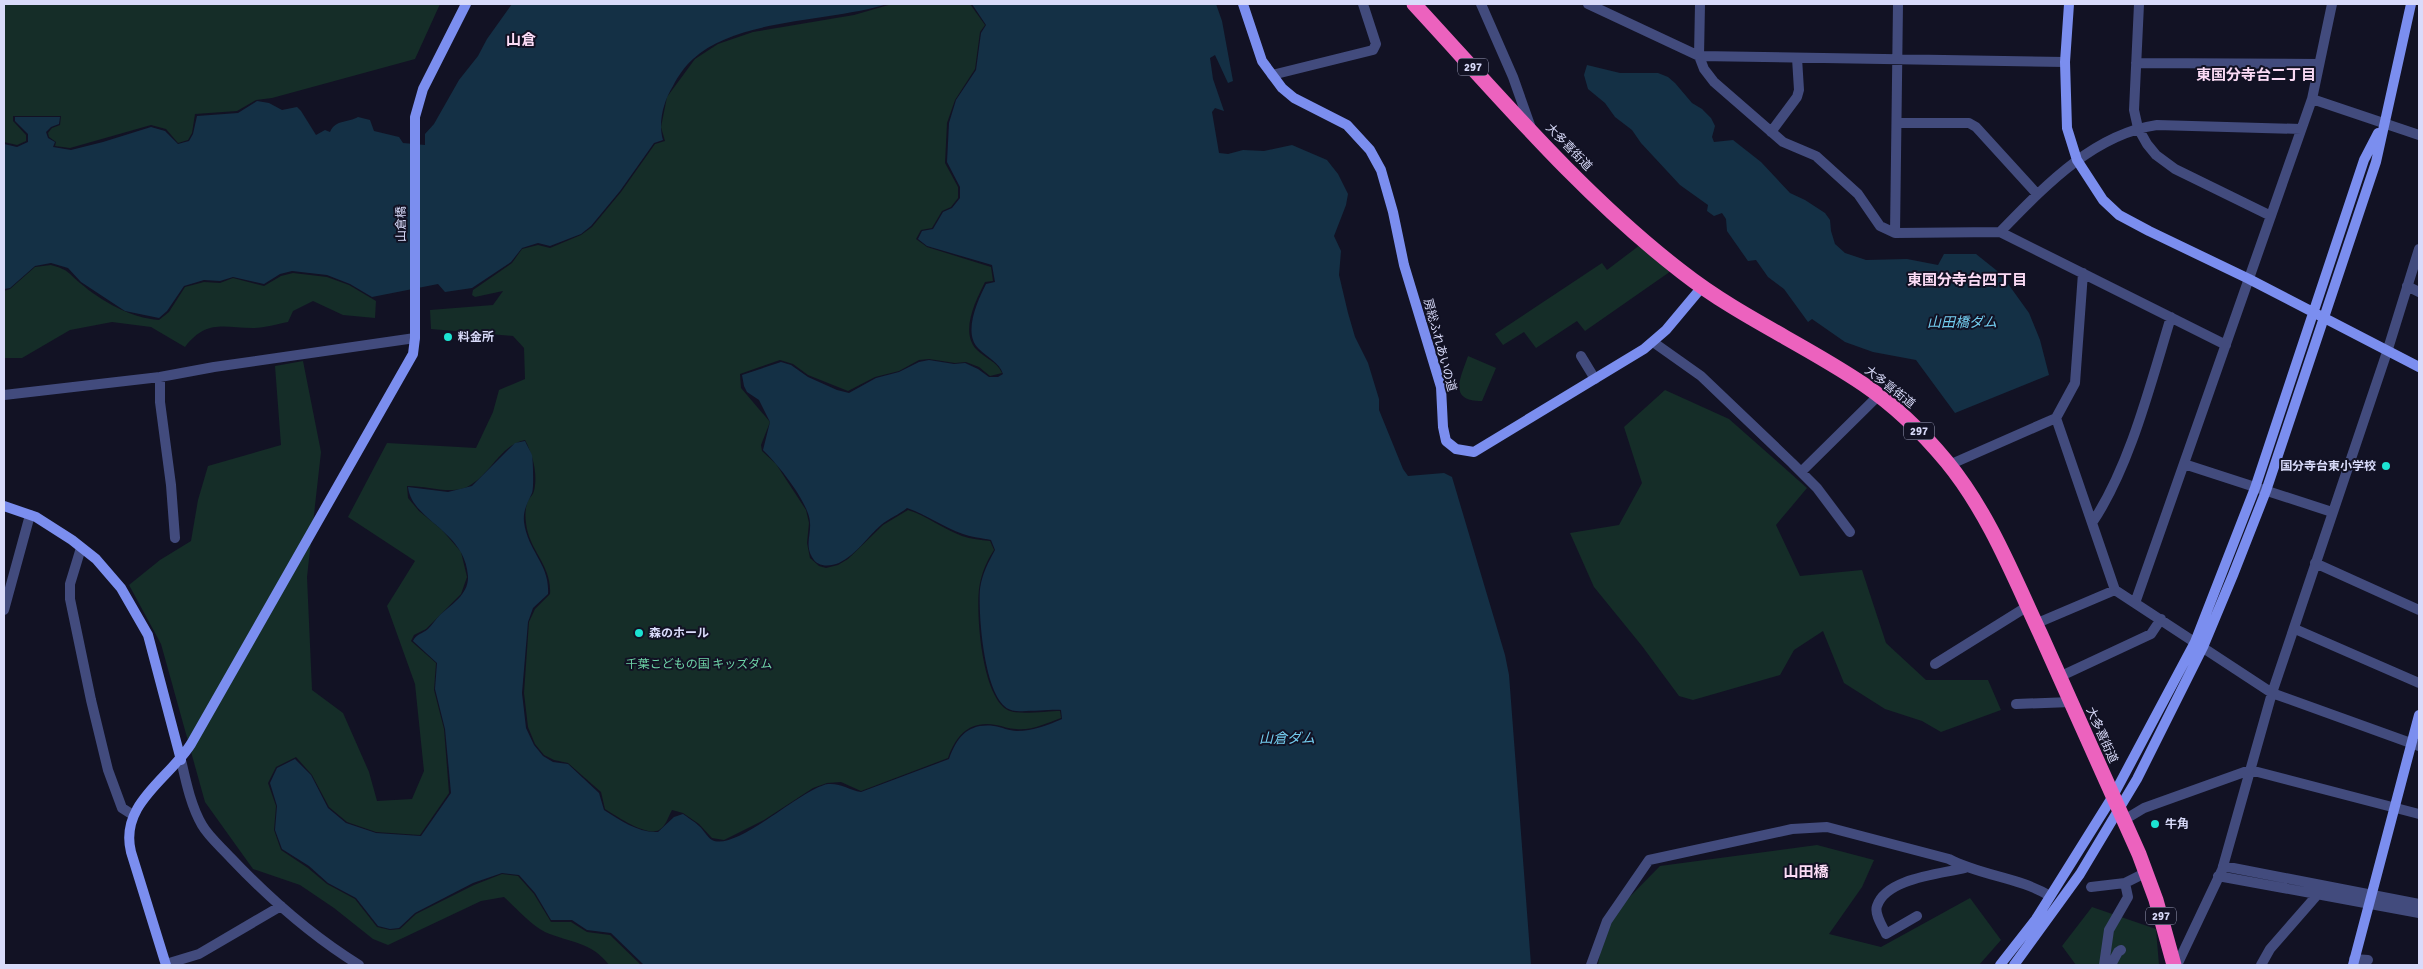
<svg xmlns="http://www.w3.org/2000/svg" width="2423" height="969" font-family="Signika,'Noto Sans JP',sans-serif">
<rect width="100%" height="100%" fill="#121224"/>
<path fill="#152d28" d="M4,4H440L415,59L272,98L256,100L237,111L195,114L192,133L188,140L178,143L166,129L151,125L70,148L55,146L56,142L49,137L48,133L52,128L60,125L61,116H13V121L26,135V141L17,145L4,142Z
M892,4H970L985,25L980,32L975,69L955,100L947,123L945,163L958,187V198L951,207L942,211L932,228L921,230L916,239L927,247L991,267L993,281L985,282C976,300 960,331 976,349C984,358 997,361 1002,373L990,376L979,367L966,362L955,363L929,359L919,360L899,371L875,377L848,391L808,375L793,364L780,360L740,374L741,388L770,422L761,445L762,451L776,464L806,510L809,523L807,543L810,558L819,566L826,568L838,565L848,559L883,525L908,510C927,516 943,529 962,536C971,539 981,540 990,541L994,550C986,562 981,574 979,589C976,615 982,701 1010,711C1020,715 1048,711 1060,711L1061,718C1047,723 1031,731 1016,729C1009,729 1003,726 996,725C970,720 956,735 948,758L861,791L841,782L827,783L813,788L764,820L724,840L712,838L699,824L683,813L672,810C668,817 666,826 659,830C647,837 616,816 605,809L601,792L568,763L554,760L544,755L535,744L528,727L524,693L529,622L535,609L550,594C552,565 529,551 526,523C525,516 525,508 528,501C530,497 533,495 534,491C538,474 533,455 525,440C501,445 492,471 472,484C454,497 427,485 407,486L408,498L419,511L442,530L461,552L467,577L461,594L426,629L414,635L411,641L436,663L434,690L444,729L449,793L420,835L376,832L347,822L329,807L312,775L296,757L276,767L268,783L276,806L274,830L281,850L308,868L327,884L355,899L377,927L390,930L400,929L416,914L474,885L502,874L518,876L534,894L551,922H571L587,932L610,935L641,965H609C591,941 570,943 545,932C531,925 516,908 504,897L481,901L388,945L373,939L334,908L300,885L253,869L205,802L161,644L129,585L160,560L191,541L198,500L208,466L281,445L275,366L303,361L321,452L307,577L312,690L343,713L369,772L377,801L412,799L424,771L415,684L387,606L415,561L348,517L387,443L476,448L493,412L499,390L525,379L524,348L513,336L431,329L430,310L493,305L503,291L475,297L472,295L473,290L512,263L522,249L538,245L550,248L581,235L592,227L621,192L655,144L665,141L661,127L667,97L695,59L718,44L753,32L854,15Z
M1640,245L1671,271L1585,331L1577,321L1536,348L1524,332L1503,345L1495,334L1602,263L1607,270Z
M51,265C69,270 67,272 80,283C101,301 131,318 159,320L169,312L185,287L204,282L220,283L233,278L264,286L281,276L293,273L327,277L349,285L376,301L375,318L343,315L313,301L293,311L288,322C277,324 264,328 253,328C223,328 207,319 185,347L151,327L112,322L70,330L22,358H4V291L10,289L35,267Z
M1468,356L1496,368L1482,401C1447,401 1461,377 1468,356Z
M1665,390L1729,419L1807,488L1776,525L1800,576L1862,570L1886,643L1926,680H1988L2001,710L1941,732L1922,721L1885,709L1844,683L1823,631L1794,650L1780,675L1693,700L1679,696L1642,646L1594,587L1570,533L1619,525L1642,483L1624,427Z
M1817,845L1874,860L1862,887L1829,934L1881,947L1970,898L2001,940L1979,965H1598L1605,922L1660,866Z
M2092,907L2156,929L2159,965H2076L2062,946Z"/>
<path fill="#143045" d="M512,4H887C831,22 737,18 693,59C685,66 678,76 673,86C663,102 658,123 663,140L654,143L620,191L591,226L581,234L550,246L538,243L522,248L511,262L472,288L445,292L438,284L372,297L350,284L327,275L292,271L280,274L264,284L233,277L220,281L204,280L184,286L167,311L159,318L125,311L81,282L68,268L51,263L35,266L10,288L4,289V144L17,147L28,142V134L15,121V117H60L59,124L51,127L46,132L48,138L55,142L53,147L71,150L103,142L151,127L165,131L178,144L189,141L193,134L197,116L238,113L257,101L269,103L282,110L297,107L301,111L316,135L325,130L330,132C336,119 348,123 358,117L370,120L374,131L399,137L403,143L425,145V134L434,124L459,80L478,56L487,39Z
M972,4H1216L1222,21L1233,81L1228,83L1215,55L1210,58L1213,79L1224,111L1215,108L1212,112L1219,153L1228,154L1243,150L1264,151L1292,145L1327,160L1338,174L1348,194L1346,205L1334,236L1341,251L1339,275L1348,313L1355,337L1368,363L1379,399V410L1403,469L1408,476L1444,473L1452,477L1505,655L1509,675L1531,965H644L611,933L587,930L572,920H551L535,893L519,875L502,873L473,883L415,913L399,928L390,929L378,926L356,898L328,883L309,866L282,849L275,830L277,806L270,783L277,768L295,759L311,775L328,808L346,823L376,833L421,836L451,793L445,729L435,689L437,663L413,641C416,634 422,634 428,629C432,625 436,619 440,615C452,604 469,594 468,576C465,530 412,521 408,487L448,492L472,486L515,443L525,441C527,446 530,450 532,455C533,460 534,489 532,493C527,504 523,510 524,522C528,552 550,564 548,594L533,608L528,622L522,693L526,728L534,745L543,756L553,762L568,764L599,793L604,810C620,820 638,833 658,832L674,817L683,814C688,818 694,821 699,826C703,829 707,837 712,840C736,852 802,788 828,784C841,783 849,790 861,792L949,759C957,737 968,723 994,726C1002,727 1009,731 1017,731C1033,731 1048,725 1062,719L1061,710C1049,709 1020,713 1011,710C984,702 978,613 980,589C982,574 988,563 995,550L991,540C982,538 971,537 963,534C943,527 927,515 907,508C900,514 888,519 881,525C867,537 857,554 839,563C829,567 817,567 812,557C805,546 811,534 810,523C810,504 777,463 763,450L770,422L759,400L747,392L744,386L742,375L781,362L791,365L808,377L837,390L849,393L876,378L899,372L919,362L929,360L954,364L965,363L978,369L989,377H998L1003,374C999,362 988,358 979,349C962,334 978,300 986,284L995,282L992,265L927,246L918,239L922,231L933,229L943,212L952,208L960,198V187L947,162L949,123L956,100L976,70L981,33L986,25Z
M1587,65L1620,73H1658L1668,77L1675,83L1692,103L1702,109L1711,118L1715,126L1712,137L1714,142L1733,140L1761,162L1790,193L1805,200L1825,213L1830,220L1831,231L1835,244L1845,253L1866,260L1907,259L1938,265L1944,254H1976L2001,274L2029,313L2040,340L2049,375L1955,413L1916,360L1873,352L1845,342L1812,319L1808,322L1784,289L1768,277L1756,260L1748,261L1727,231L1726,219L1722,213L1714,216L1707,211L1708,205L1680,185L1641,143L1632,130L1615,117L1605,103L1588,89L1584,75Z"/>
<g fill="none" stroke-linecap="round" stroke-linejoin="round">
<path stroke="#424b7d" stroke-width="10" d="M1481,4L1513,77L1531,128
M1588,4L1699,56L2065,62
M1700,4L1699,56L1704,69L1714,82L1783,142L1816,156L1858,194L1880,226L1895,233L2000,232L2226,345
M2139,4L2134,110L2138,128L2147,144L2156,155L2175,169L2271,216
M2136,63L2319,64
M1272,75L1373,50L1376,44L1363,4
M2312,99L2419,135
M1897,123H1969L1976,127L2037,194
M1771,132L1797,97L1799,90L1797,58
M2000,232C2043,188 2093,134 2157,125L2301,129
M1895,233L1898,4
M2407,286L2419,292
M1653,342L1701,376L1792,463L1817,488L1850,532
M1581,356L1595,379
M160,377V402L171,485L175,538
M4,395L160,377L214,367L415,338
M2056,418L2115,590L2272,693L2419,746
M2184,464L2332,512
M1949,465L2056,418L2075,383L2083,273
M1801,472L1879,395
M2092,523C2130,467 2151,382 2171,317
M81,548L70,584V599L91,700L108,770L122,808L133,815
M2315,563L2419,610
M2135,603L2312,99L2332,4
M4,610L30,515
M2035,624L2115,590
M2295,629L2419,683
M1935,664L2028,606
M2059,677L2151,634L2161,619
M2016,704L2071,702
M181,760C186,782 191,806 202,825C209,837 221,847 230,857C268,897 312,936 359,965
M2124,820L2144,808L2250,770L2419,814
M2223,866L2419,904
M2218,876L2419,913
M2091,887L2125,883L2147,872
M1917,916L1886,934C1883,927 1874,914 1877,906C1886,878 1941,874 1965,868
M2354,959L2368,960
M166,964L199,954L281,906
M1591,965L1607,921L1649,860L1792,829L1827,827L1949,859C1981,876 2019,877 2050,896
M2104,965L2109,930L2128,897L2125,883
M2111,965L2118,952L2121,950
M2177,965L2222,870L2272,693L2387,352L2419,249
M2261,965L2270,949L2318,894"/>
<path stroke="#7b8eef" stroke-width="10" d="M1243,4L1262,61L1282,88L1294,98L1347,125L1370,150L1381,170L1393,212L1404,265L1441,387L1443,427L1446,441L1456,449L1474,452L1644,349L1666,330L1702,287
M2069,4L2065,62L2067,128L2077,160L2103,200L2119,215L2149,231L2249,279L2419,367
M4,506L36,517L72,540L96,559L121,588L148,635L181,760
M166,965L131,852C119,804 169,779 191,744L413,354L415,338V117L423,89L466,4
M2000,965L2036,919L2113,796L2195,642L2255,488L2364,160L2378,133
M2014,965L2080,874L2137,779L2203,647L2233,575L2266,491L2376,162L2411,4
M2353,965L2419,715"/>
<path stroke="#ec62be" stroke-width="15" d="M1414,4C1499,96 1582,195 1682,272C1738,316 1804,344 1863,384C1894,405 1923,433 1947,462C1988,512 2013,575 2040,633C2073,707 2106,780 2139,854L2156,900L2174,965"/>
</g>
<g fill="#1ce3d2" stroke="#121224" stroke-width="2">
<circle cx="448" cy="337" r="5"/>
<circle cx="2386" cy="466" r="5"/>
<circle cx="639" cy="633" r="5"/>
<circle cx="2155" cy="824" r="5"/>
</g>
<g text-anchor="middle" stroke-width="4" stroke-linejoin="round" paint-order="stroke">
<g fill="#121224" stroke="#9d9fba" stroke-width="1">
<rect x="1458" y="58.5" width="30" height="17" rx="4"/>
<rect x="1904" y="422.5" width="30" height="17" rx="4"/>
<rect x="2146" y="907.5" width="30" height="17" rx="4"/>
</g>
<g font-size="11" font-weight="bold" fill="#d9dbfa">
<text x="1473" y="71">297</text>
<text x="1919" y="435">297</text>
<text x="2161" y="920">297</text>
</g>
<g font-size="12" fill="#d9dbfa" stroke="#121224">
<text transform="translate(1569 147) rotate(46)" y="4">大多喜街道</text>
<text transform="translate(401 224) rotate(-91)" y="4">山倉橋</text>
<text transform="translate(1440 345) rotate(75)" y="4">房総ふれあいの道</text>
<text transform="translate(1890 387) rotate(38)" y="4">大多喜街道</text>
<text transform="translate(2102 735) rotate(66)" y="4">大多喜街道</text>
</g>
<g font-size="12" font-weight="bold" fill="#d9dbfa" stroke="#121224" text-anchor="start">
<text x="458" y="341">料金所</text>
<text x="2376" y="470" text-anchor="end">国分寺台東小学校</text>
<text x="649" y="637">森のホール</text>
<text x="2165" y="828">牛角</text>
</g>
<g font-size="12" fill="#6dd2a6" stroke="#121224">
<text x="699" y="668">千葉こどもの国 キッズダム</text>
</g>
<g font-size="14" font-style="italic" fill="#73ccee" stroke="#121224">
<text x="1962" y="327">山田橋ダム</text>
<text x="1287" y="743">山倉ダム</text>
</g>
<g font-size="15" font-weight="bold" fill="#fbdbf5" stroke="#121224">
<text x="521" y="45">山倉</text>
<text x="2256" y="80">東国分寺台二丁目</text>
<text x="1967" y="285">東国分寺台四丁目</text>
<text x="1806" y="877">山田橋</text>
</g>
</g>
<rect width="2423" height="969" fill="none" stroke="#d9dbfa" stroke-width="10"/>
</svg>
